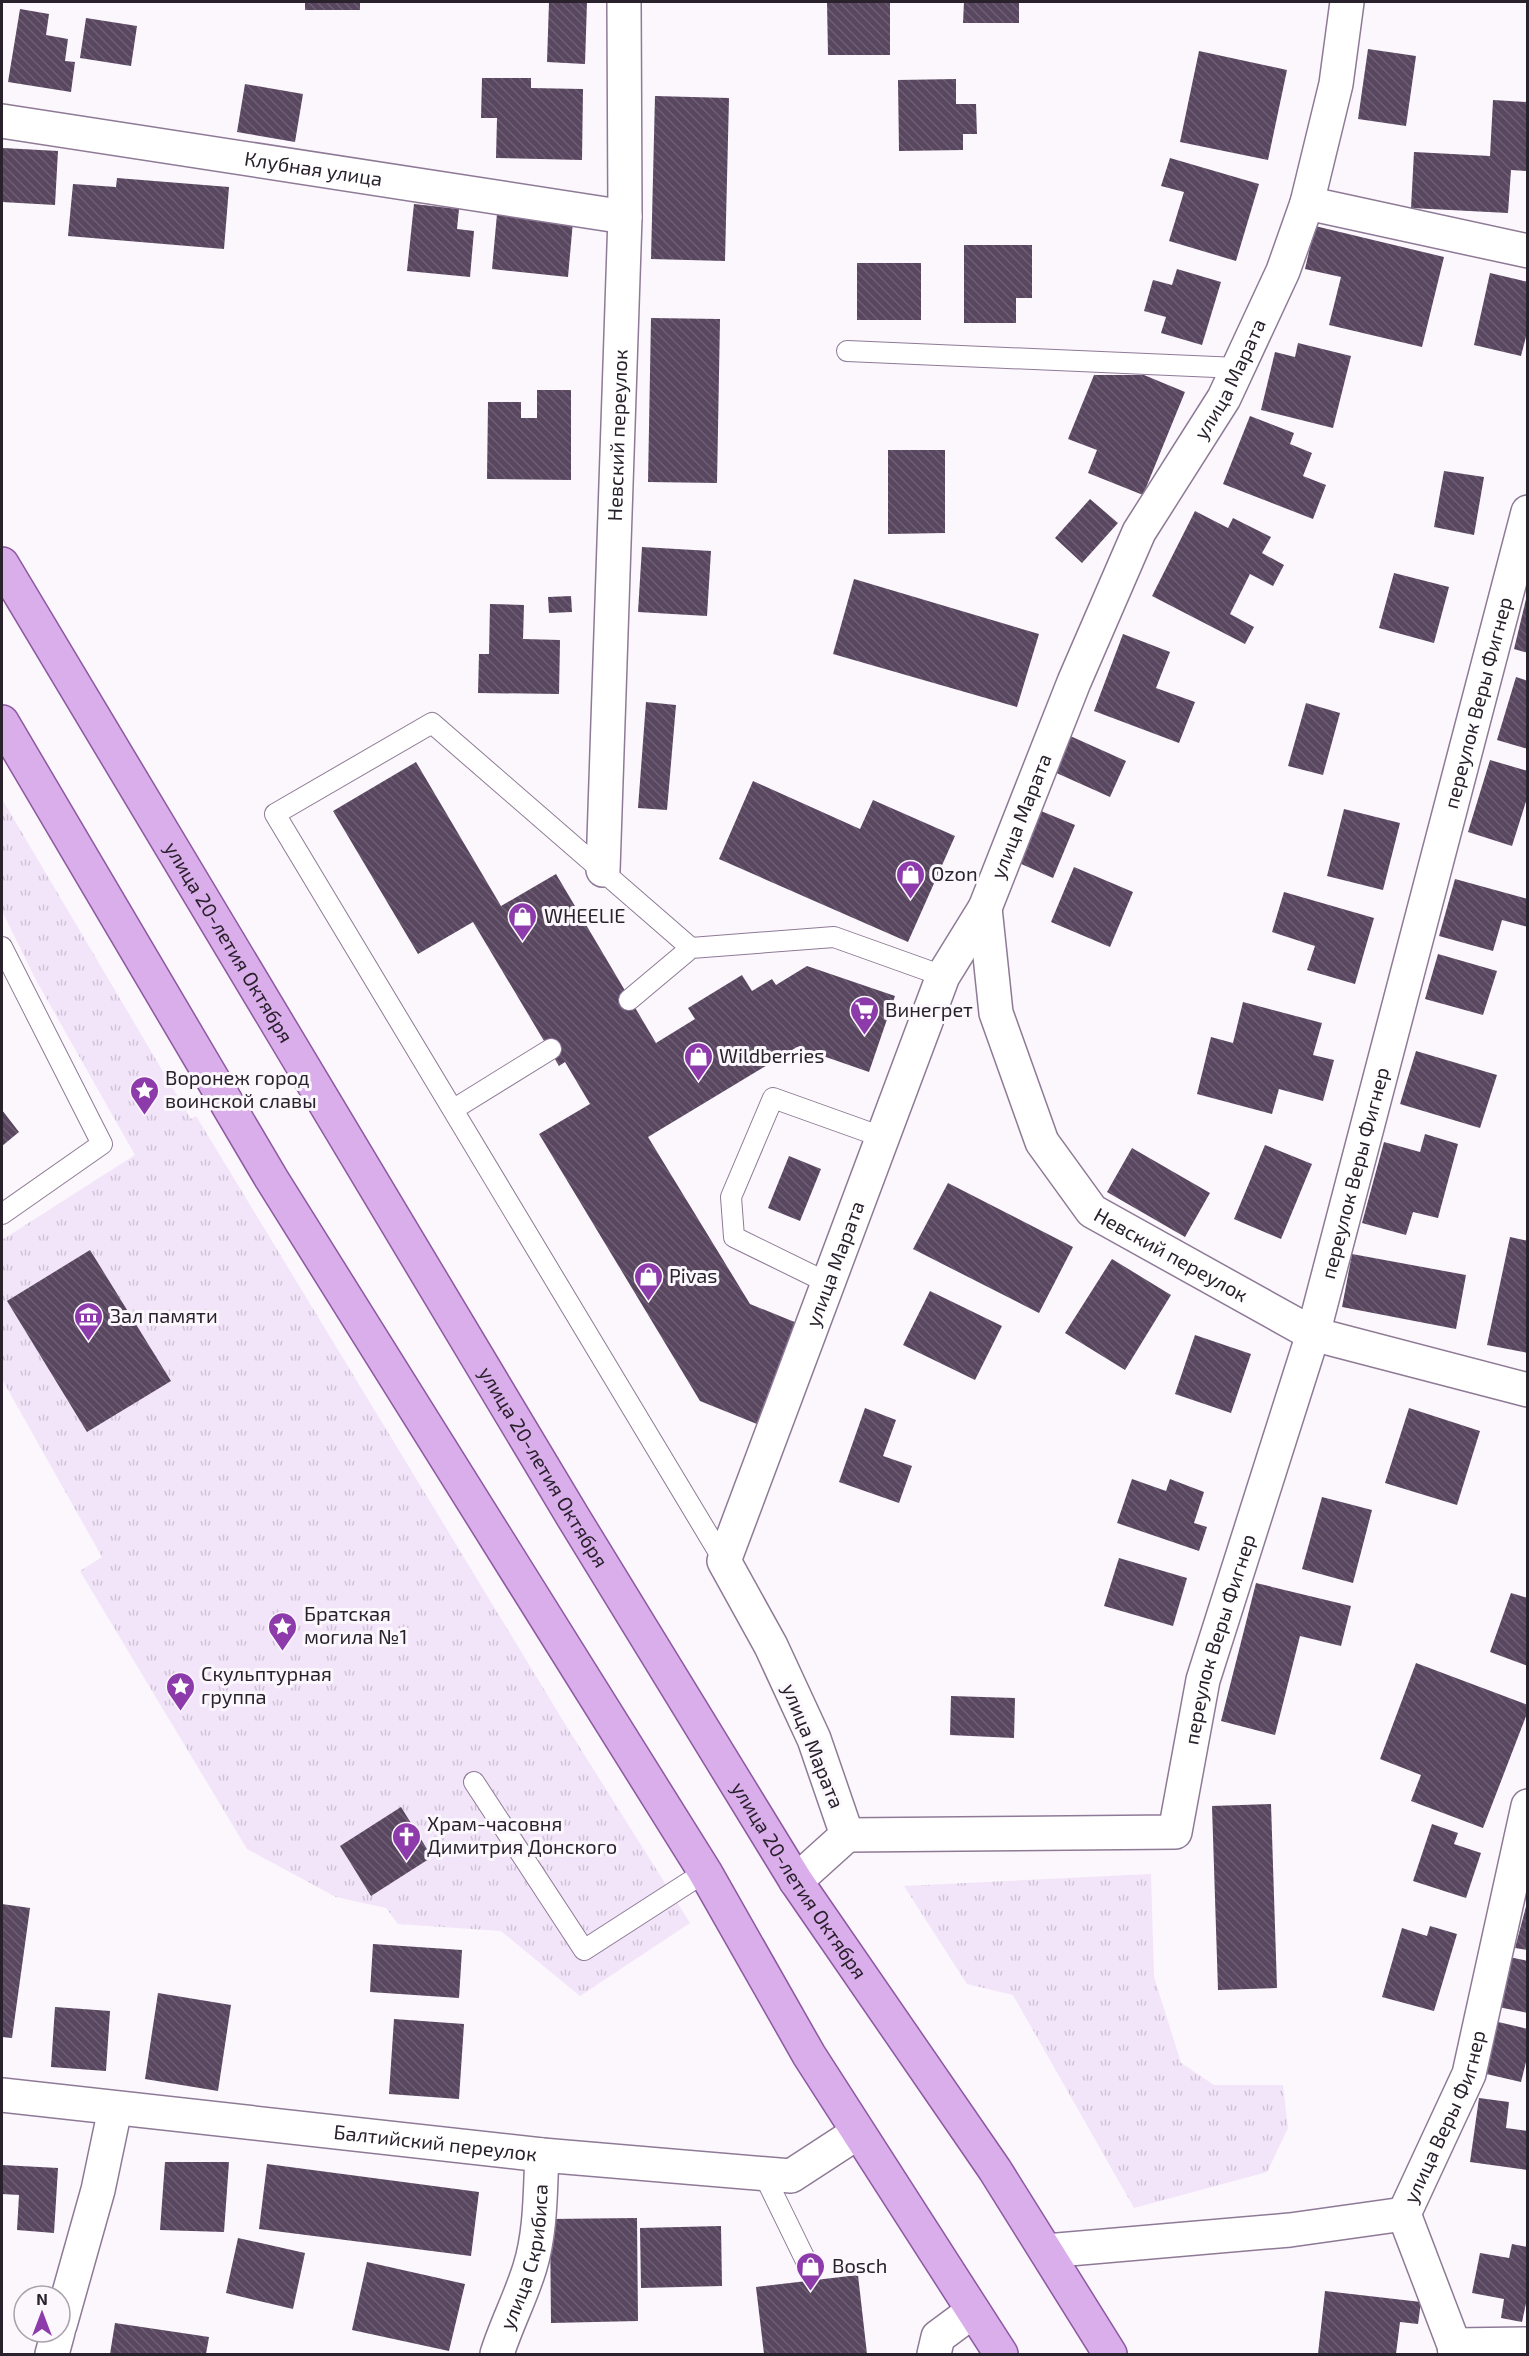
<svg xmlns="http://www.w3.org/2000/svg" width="1529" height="2356" font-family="'Exo 2',sans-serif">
<defs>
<pattern id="grass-tufts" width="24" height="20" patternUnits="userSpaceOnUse" patternTransform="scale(1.5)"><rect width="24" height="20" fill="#f2e4f9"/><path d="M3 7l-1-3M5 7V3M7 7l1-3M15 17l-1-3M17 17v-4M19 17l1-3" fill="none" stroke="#d0c3d6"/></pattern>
<pattern id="building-back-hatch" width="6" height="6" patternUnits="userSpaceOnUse" patternTransform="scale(1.5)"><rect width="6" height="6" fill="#594760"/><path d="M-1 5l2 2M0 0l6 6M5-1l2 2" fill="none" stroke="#6d5e73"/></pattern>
</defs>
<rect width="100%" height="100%" fill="#fbf7fd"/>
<path fill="url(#grass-tufts)" d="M2,799L191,1119L196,1116L565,1724L690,1923L580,1996L501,1931L398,1924L386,1908L336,1897L247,1849L80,1571L102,1557L2,1379V1240L135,1155L36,980L2,911Z
M1151,1874L1154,1977L1181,2063L1214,2085H1283L1288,2128L1267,2172L1134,2208L1013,1995L967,1984L904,1886Z"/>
<path fill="url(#building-back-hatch)" d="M305,2H360V10H305Z
M549,2H587L585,64L547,62Z
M827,2H890V55H828Z
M964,2H1019V23H963Z
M20,9L49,14L46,35L68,39L65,61L75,62L71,92L8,82Z
M86,18L137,26L131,66L80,58Z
M1368,49L1416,56L1406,126L1358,119Z
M1199,51L1287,70L1268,160L1180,142Z
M482,78H531V88L583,89L582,160L496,158L497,118H481Z
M956,79V104H976L977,134H963V150L899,151L898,80Z
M245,84L303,94L295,142L237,132Z
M655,96L729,98L725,261L651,259Z
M1493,100L1528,102V171L1511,170L1508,213L1411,208L1414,152L1490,156Z
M3,148L58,151L55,205L2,202Z
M1170,158L1259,184L1236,261L1169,241L1184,192L1161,186Z
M117,178L229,187L224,249L68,236L73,184L116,187Z
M414,204L459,209L457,229L474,231L470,277L407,271Z
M497,214L573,221L568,277L492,269Z
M1315,226L1444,257L1422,347L1329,325L1341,277L1305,269Z
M964,245H1032V298H1016V323H964Z
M857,263H921V320H857Z
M1177,269L1221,282L1202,345L1161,333L1166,317L1144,311L1153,280L1172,285Z
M1490,273L1528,282V329L1521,356L1474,345Z
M651,318L720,319L717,483L648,482Z
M1298,343L1351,356L1333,428L1261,410L1275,352L1295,357Z
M1094,375H1144L1185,392L1143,495L1088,473L1097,450L1068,439Z
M537,390H571V480L487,479L488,402H521V418H537Z
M1250,416L1294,433L1290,444L1312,453L1303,476L1326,485L1313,519L1223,484Z
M888,450H945V533L888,534Z
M1444,471L1484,477L1474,535L1434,527Z
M1090,499L1118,523L1082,563L1055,538Z
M1195,511L1228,528L1233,518L1271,537L1262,553L1284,565L1273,586L1250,574L1230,614L1254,627L1245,644L1152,596Z
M642,547L711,551L707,616L638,612Z
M1394,573L1449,587L1434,643L1379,628Z
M854,579L1039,634L1017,707L833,654Z
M1527,595L1528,596V653L1514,649Z
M571,596L572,612L549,613L548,597Z
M490,604L524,605L523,639L560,640L559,694L478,693L479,654H489Z
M1123,634L1170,652L1156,688L1195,702L1179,743L1094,711Z
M1516,677L1528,681V749L1497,740Z
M646,702L676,705L667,810L638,808Z
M1306,703L1340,713L1323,775L1288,766Z
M1068,735L1126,761L1110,797L1052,771Z
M1490,760L1528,771V795L1512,846L1468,832Z
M416,762L501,906L556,874L656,1043L695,1019L688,1008L742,975L752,991L772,979L776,985L807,966L895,996L869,1072L797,1047L648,1137L750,1304L797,1323L757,1424L700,1401L539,1134L590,1104L565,1062L559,1066L473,922L418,954L333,811Z
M753,781L860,829L873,800L955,836L908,942L719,859Z
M1344,809L1400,823L1383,890L1327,876Z
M1041,811L1075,825L1053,878L1019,863Z
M1074,867L1133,892L1110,947L1051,922Z
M1455,879L1528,899V927L1502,920L1493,951L1439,936Z
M1284,892L1374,918L1355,984L1307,970L1315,946L1272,932Z
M1438,954L1497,971L1483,1015L1425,999Z
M1243,1002L1322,1023L1313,1055L1334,1060L1323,1101L1279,1089L1272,1114L1197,1094L1211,1037L1233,1043Z
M1416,1051L1497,1075L1480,1128L1400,1104Z
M2,1110L19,1132L2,1146Z
M1425,1134L1458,1144L1438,1218L1413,1212L1406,1235L1362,1223L1384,1142L1420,1152Z
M1265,1145L1312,1164L1281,1239L1234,1219Z
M1132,1148L1210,1193L1185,1237L1107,1192Z
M789,1156L821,1169L800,1221L768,1208Z
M948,1183L1073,1247L1039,1313L913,1249Z
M1510,1237L1528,1241V1353L1487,1345Z
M90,1250L171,1381L87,1432L7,1301Z
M1352,1254L1466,1275L1456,1329L1342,1307Z
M1112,1259L1171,1295L1125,1370L1065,1333Z
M930,1291L1002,1326L975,1380L903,1345Z
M1195,1335L1251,1354L1231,1413L1175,1394Z
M865,1408L896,1420L883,1456L912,1466L899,1503L839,1482Z
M1409,1408L1480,1431L1457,1505L1385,1483Z
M1132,1479L1166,1491L1170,1479L1204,1492L1194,1523L1207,1527L1199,1551L1117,1523Z
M1322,1497L1372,1510L1353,1583L1302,1569Z
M1119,1558L1187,1578L1173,1626L1104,1606Z
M1256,1583L1351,1606L1341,1646L1300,1636L1275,1735L1221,1721Z
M1511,1593L1528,1598V1666L1490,1652Z
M1416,1663L1528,1705V1711L1483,1828L1411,1801L1421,1775L1380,1759Z
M951,1696L1015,1698L1014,1738L950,1735Z
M1271,1804L1277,1988L1218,1990L1212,1806Z
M401,1807L432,1857L371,1896L340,1846Z
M1432,1824L1458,1833L1454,1844L1481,1853L1466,1898L1413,1881Z
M1528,1899V1950L1515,1948Z
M2,1904L30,1908L12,2038L2,2037Z
M1430,1926L1457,1934L1434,2011L1382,1997L1402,1928L1427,1936Z
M373,1944L462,1950L459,1998L370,1992Z
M1509,1957L1528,1961V2013L1498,2007Z
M158,1993L231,2005L218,2091L145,2079Z
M55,2007L110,2011L106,2071L51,2067Z
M394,2019L464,2024L459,2099L389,2094Z
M1494,2021L1528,2029V2054L1521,2082L1482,2073Z
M1479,2098L1509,2102L1506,2128L1528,2131V2170L1470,2162Z
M165,2162H229L224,2232L160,2230Z
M267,2164L479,2192L471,2256L259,2229Z
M2,2165L58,2168L54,2233L17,2230L19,2195L2,2194Z
M637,2218L638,2321L551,2323L550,2219Z
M721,2226L722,2286L641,2288L640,2228Z
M238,2238L305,2253L293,2309L226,2293Z
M1512,2244L1528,2247V2294L1522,2322L1501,2318L1504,2299L1472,2293L1480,2253L1509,2258Z
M367,2262L465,2284L449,2351L352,2330Z
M858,2275L867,2354H764L756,2287Z
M1325,2291L1421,2302L1418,2324L1400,2322L1396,2354H1318Z
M115,2323L209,2337L206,2354H110Z"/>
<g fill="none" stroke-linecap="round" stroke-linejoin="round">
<defs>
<path id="lane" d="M847,351L1238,368
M2,947L102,1144L2,1214
M629,1000L691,948
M454,1109L551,1049
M828,1283L734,1237L731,1197L773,1098L882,1137
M724,1561L275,814L432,723L691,948L834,937L943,976
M474,1782L584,1950L705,1872
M763,2173L806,2261"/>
<g id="street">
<path id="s1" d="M2,121L625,217"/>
<path d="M1307,203L1528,251"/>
<path id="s2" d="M603,870L625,217L624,2"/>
<path id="s3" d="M985,908L996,1013L1042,1142L1092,1211L1313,1334L1528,1390"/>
<path id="s4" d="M847,1835L1175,1832L1203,1680L1313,1334L1528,512"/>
<path id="s5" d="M796,1881L847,1835L814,1739L771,1646L724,1561L943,976L985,908L1074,682L1139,532L1224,398L1283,271L1307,203L1336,84L1347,2"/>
<path id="s6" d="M2,2095L542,2155L791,2176L857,2133"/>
<path id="s7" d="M1404,2214L1469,2074L1528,1806"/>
<path d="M1404,2214L1454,2345L1455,2354"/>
<path d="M1046,2251L1290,2230L1404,2214"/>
<path d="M60,2325L98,2190L115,2109"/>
<path d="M1454,2345L1528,2344"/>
<path d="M52,2354L58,2332"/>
<path id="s8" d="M497,2354C506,2325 521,2297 530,2267C541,2231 540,2192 542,2155"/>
<path d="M934,2354L938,2337L973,2311"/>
</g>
<g id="primary">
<path id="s9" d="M2,564L573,1517L796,1881L995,2170L1110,2354"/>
<path d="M2,722L271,1178L705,1872L809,2055L1001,2354"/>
</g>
</defs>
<use href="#lane" stroke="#8e7a96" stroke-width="22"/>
<use href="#street" stroke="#8e7a96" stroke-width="36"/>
<use href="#primary" stroke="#8c59a0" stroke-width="36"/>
<use href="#lane" stroke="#fff" stroke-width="20"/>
<use href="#street" stroke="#fff" stroke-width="33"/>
<use href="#primary" stroke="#daadeb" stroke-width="33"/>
</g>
<defs>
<symbol id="shop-pin" viewBox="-11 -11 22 30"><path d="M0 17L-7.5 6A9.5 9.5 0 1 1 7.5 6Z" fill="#8d3baa" stroke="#fbf7fd"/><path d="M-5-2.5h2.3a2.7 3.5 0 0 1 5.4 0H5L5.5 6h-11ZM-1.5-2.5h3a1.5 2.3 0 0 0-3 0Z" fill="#fff"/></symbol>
<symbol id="supermarket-pin" viewBox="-11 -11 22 30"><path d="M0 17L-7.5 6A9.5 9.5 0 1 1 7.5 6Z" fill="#8d3baa" stroke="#fbf7fd"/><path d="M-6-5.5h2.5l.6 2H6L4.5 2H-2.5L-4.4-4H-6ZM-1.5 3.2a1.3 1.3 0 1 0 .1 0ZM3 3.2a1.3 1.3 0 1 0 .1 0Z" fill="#fff"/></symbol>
<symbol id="sight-pin" viewBox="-11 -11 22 30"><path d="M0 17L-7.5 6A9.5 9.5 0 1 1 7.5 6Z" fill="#8d3baa" stroke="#fbf7fd"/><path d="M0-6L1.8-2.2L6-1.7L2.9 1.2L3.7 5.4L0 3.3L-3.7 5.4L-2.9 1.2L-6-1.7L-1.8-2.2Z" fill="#fff"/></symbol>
<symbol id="museum-pin" viewBox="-11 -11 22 30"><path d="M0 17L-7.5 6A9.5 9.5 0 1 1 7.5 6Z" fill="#8d3baa" stroke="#fbf7fd"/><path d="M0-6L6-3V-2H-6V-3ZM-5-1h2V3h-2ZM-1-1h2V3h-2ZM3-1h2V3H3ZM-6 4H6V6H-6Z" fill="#fff"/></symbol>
<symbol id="church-pin" viewBox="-11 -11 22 30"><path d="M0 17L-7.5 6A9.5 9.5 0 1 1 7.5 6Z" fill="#8d3baa" stroke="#fbf7fd"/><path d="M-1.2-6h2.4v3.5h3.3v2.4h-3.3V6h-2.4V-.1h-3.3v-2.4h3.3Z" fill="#fff"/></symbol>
</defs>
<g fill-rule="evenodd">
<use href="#shop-pin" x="894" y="858" width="33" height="45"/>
<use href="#shop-pin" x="506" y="900" width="33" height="45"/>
<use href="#supermarket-pin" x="848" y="994" width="33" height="45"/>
<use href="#shop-pin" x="682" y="1040" width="33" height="45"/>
<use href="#sight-pin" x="128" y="1074" width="33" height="45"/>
<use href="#shop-pin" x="632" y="1260" width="33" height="45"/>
<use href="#museum-pin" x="72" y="1300" width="33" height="45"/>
<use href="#sight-pin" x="266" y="1610" width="33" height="45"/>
<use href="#sight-pin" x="164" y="1670" width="33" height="45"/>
<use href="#church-pin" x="390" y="1820" width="33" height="45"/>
<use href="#shop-pin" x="794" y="2250" width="33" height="45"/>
</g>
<g text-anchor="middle" stroke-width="6" stroke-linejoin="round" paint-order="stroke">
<g font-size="20" fill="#29212c" stroke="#fbf7fd">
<text dy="7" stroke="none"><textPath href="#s1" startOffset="315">Клубная улица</textPath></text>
<text dy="7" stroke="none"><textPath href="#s5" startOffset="1659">улица Марата</textPath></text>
<text dy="7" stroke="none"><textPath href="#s2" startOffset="435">Невский переулок</textPath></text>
<text dy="7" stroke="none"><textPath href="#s4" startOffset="1498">переулок Веры Фигнер</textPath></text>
<text dy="7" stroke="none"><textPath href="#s5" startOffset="1173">улица Марата</textPath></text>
<text dy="7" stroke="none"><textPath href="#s9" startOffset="441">улица 20-летия Октября</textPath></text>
<text dy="7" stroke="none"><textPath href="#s4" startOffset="1012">переулок Веры Фигнер</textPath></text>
<text dy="7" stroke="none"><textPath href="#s3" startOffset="418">Невский переулок</textPath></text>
<text dy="7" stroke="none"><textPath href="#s5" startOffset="687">улица Марата</textPath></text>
<text dy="7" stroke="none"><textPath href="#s9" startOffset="1053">улица 20-летия Октября</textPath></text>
<text dy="7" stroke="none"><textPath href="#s4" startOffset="526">переулок Веры Фигнер</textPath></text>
<text transform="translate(813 1746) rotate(68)" y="7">улица Марата</text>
<text dy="7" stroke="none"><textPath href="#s9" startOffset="1539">улица 20-летия Октября</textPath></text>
<text dy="7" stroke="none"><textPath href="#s7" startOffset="106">улица Веры Фигнер</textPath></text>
<text dy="7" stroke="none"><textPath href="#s6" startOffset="436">Балтийский переулок</textPath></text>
<text dy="7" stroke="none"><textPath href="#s8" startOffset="102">улица Скрибиса</textPath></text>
</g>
<g font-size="20" fill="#29212c" stroke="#fbf7fd" text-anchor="start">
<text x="931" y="881">Ozon</text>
<text x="544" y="923">WHEELIE</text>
<text x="885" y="1017">Винегрет</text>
<text x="719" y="1063">Wildberries</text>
<text x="165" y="1085">Воронеж город<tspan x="165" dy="23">воинской славы</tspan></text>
<text x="669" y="1283">Pivas</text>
<text x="110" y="1323">Зал памяти</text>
<text x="304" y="1621">Братская<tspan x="304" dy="23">могила №1</tspan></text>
<text x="201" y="1681">Скульптурная<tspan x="201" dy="23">группа</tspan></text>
<text x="427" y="1831">Храм-часовня<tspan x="427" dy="23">Димитрия Донского</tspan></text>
<text x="832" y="2273">Bosch</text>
</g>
</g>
<rect width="1529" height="2356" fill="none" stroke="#29212c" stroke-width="6"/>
<g transform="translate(42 2314)"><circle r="28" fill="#fbf7fd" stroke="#a7a1a9" stroke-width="1.5"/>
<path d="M0-4.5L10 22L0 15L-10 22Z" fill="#8d3baa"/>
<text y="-9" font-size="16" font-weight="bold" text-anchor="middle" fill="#29212c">N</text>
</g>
</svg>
